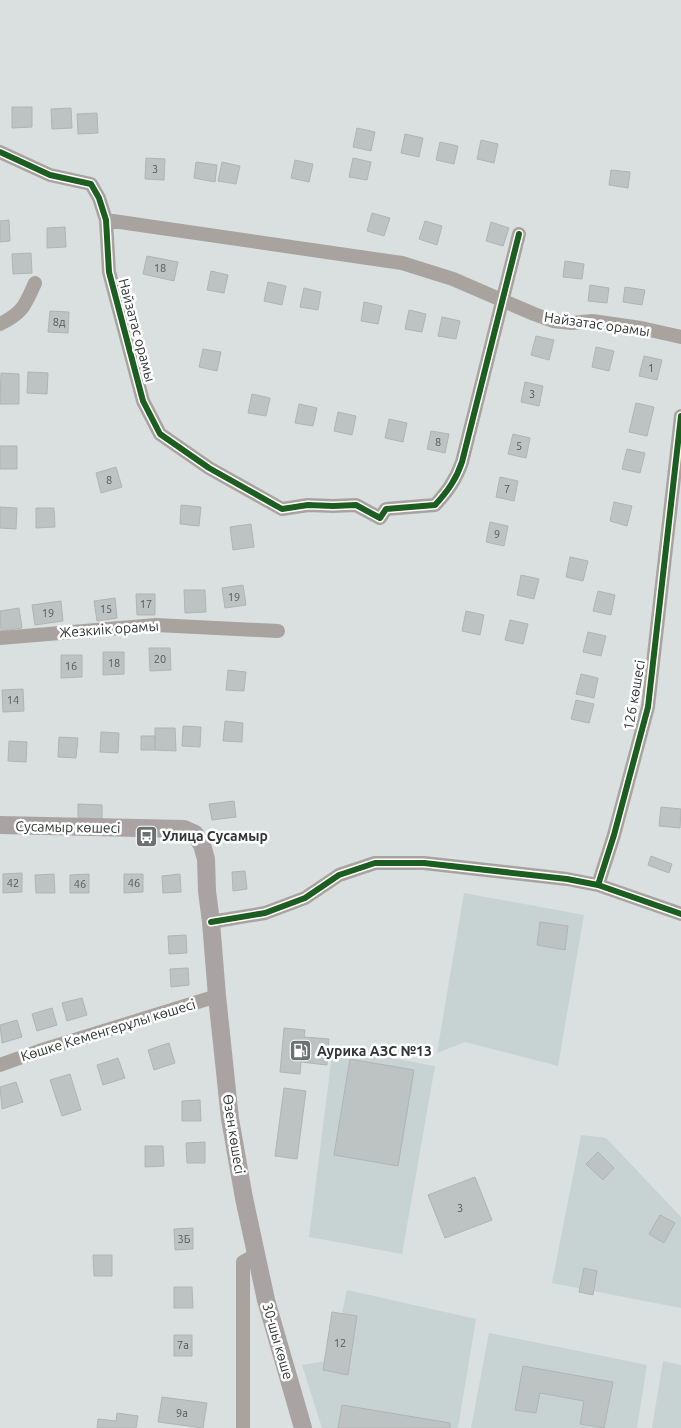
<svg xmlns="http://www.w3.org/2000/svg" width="681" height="1428" font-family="Ubuntu,sans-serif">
<rect width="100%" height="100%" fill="#dadfdf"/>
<path fill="#c6d3d2" d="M464,893L584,915L558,1066L465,1042L437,1053Z
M333,1047L435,1066L402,1254L309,1237Z
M581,1135L606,1138L681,1217V1308L552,1283Z
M347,1290L476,1319L458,1428H322L302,1365L332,1360Z
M489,1333L647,1365L637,1428H471Z
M663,1361L681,1365V1428H652Z"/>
<path fill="#bdc2c2" stroke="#b0b4b4" d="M12,107H32V127L12,128Z
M71,108L72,128L52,129L51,109Z
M97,113L98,133L78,134L77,114Z
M357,128L375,132L371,151L353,147Z
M405,134L423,138L419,157L401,153Z
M481,140L498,144L494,163L477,159Z
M440,142L458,146L454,164L436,160Z
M146,158L165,159L164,180L145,179Z
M353,158L371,162L367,180L349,177Z
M295,160L313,164L309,182L291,178Z
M196,162L217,165L215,182L194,178Z
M222,162L240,166L236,184L218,181Z
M611,170L630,172L628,188L609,185Z
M372,213L390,218L384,236L367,231Z
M9,220L10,241L0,242V221Z
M425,221L442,226L437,245L419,239Z
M491,222L509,228L503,246L486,241Z
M65,227L66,247L47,248V228Z
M31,253L32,273L13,274L12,254Z
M147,256L178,262L174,281L143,274Z
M565,261L584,264L582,279L563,277Z
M211,271L228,275L224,293L207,290Z
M268,282L286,286L282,305L264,301Z
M590,285L609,288L607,303L588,301Z
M625,287L645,290L642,305L623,302Z
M304,288L321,292L318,310L300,307Z
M364,302L382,306L378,324L361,321Z
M409,310L426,314L422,332L405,329Z
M50,311L69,312L68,333L48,332Z
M442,317L460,321L456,339L438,336Z
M536,336L554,340L549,360L531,355Z
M596,347L614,351L609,371L592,367Z
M203,349L221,352L217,371L199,367Z
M644,356L662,360L657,380L639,376Z
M28,372L48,373L47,394L27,393Z
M1,373L19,374V404H0Z
M525,382L543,386L539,406L521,402Z
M252,394L270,398L266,416L248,413Z
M636,403L654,407L647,436L629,432Z
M299,404L317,408L313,426L295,423Z
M338,412L356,416L352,435L334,431Z
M389,419L407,423L403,442L385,438Z
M431,431L449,434L445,453L427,449Z
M513,434L530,438L526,458L508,454Z
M0,446H17V469H0Z
M627,449L645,453L640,473L622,469Z
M116,467L122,487L101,493L96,473Z
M500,477L518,481L514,501L496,497Z
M614,502L632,506L627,526L610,521Z
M181,505L201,507L199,526L180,524Z
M0,507L17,508L16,529L0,528Z
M36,508H54L55,527L36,528Z
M490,522L508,526L504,546L486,542Z
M251,524L254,547L233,550L230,527Z
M570,557L588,561L583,581L566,577Z
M521,575L539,579L534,599L517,595Z
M243,585L246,605L225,608L222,588Z
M184,590H205L206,612L185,613Z
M598,591L615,595L611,615L593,611Z
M136,594H155V615H137Z
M115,598L117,618L97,621L94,601Z
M61,601L63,621L35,625L32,605Z
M19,608L22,628L1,631L0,611Z
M466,611L484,615L480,635L462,631Z
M510,620L528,624L523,644L505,640Z
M588,632L606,636L601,656L583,652Z
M149,648H170L171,670L150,671Z
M103,652H124V674L103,675Z
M61,655H82V677L61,678Z
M228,670L246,672L244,691L226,690Z
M581,674L598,678L594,698L576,694Z
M23,689L24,711L3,712L2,690Z
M576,700L594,704L589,723L571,719Z
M225,721L243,723L242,742L223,741Z
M183,726L201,727L200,747L182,746Z
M155,728H175L176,751L155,750Z
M101,732L119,733L118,753L100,752Z
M141,736H155V750H141Z
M59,737L78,738L76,758L58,757Z
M9,741L27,742L26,762L8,761Z
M234,801L236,817L212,820L209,804Z
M78,804L102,805V819H78Z
M661,807L681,809L680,828L659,826Z
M651,856L672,864L669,873L648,865Z
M245,871L247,889L233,891L232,872Z
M22,873V892L3,893V874Z
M54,874L55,893H36L35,875Z
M89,874V893H70V875Z
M124,874H143V892L124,893Z
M180,874L181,892L163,893L162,876Z
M540,922L568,926L565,950L537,945Z
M186,935L187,953L169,954L168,936Z
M188,968L189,985L171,987L170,969Z
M82,998L87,1015L67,1021L62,1003Z
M52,1008L57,1025L37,1031L32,1014Z
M17,1020L22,1037L2,1043L0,1025Z
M284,1028L305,1030L304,1037L329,1039L327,1065L301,1062L300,1074L280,1072Z
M169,1043L175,1063L154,1070L148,1050Z
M118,1058L125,1078L103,1085L97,1065Z
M350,1059L414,1070L398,1166L334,1155Z
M70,1074L81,1110L62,1116L50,1080Z
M16,1082L23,1102L2,1109L0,1087Z
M284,1088L306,1091L297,1159L275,1156Z
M200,1100L201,1121H182V1101Z
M205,1142V1163H187L186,1143Z
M145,1146H163L164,1166L145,1167Z
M598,1152L614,1168L603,1180L586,1164Z
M475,1177L492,1220L445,1238L428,1195Z
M660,1215L675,1223L664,1243L649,1234Z
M193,1228V1249L175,1250L174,1229Z
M93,1255H112V1276H94Z
M584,1268L597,1271L593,1295L579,1292Z
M174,1287H192L193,1308H174Z
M332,1312L357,1316L348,1375L323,1370Z
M174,1335H192V1356H174Z
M523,1366L613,1382L604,1428L580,1424L584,1401L540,1393L536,1413L515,1410Z
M162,1397L207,1403L203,1428L158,1422Z
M342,1405L450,1423V1428H338Z
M117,1413L138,1416L136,1428H97L98,1419L116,1421Z"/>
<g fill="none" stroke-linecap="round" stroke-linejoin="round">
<path stroke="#a9a3a0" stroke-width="14" d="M0,152L50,175L91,184L99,198L106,220L109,272L143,401L160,434L209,468L282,509L308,505L333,506L356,505L380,518L386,509L435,505C447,492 456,480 462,462L519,234
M106,220L402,263L453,279L534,314L553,321L572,323L592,321L641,328L681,337
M0,324C23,313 25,305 35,283
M681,416L648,707L614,835L598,885L681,914
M0,638L156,625L278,631
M211,922L265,913L305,898L339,875L375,863H424L567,879L598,885
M0,1065L39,1051L217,996
M243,1428V1262L257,1254"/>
<path stroke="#a9a4a3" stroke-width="18" d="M0,825L184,829L195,834L202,845L206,859L207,891L211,922L217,996L230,1119L244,1198L266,1300L303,1428"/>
<defs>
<path id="cycleway" d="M0,152L50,175L91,184L99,198L106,220L109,272L143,401L160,434L209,468L282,509L308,505L333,506L356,505L380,518L386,509L435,505C447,492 456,480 462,462L519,234
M681,416L648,707L614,835L598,885L681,914
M211,922L265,913L305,898L339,875L375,863H424L567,879L598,885"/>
</defs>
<use href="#cycleway" stroke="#fff" stroke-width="9"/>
<use href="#cycleway" stroke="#1b5e20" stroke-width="6"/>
</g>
<defs>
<symbol id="bus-square" viewBox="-11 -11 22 22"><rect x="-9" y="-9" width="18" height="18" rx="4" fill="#6c7070" stroke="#fff"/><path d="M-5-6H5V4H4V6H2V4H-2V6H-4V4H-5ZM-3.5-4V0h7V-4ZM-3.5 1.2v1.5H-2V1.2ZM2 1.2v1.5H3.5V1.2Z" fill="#fff"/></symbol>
<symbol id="fuel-square" viewBox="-11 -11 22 22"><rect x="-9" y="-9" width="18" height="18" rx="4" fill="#6c7070" stroke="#fff"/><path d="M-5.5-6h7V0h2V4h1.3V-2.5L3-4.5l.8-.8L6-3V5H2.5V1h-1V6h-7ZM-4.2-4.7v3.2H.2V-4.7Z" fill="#fff"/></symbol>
</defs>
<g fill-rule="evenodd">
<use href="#bus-square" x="134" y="824" width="25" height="25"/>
<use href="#fuel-square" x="288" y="1038" width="25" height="25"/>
</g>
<g text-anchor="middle" stroke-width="5" stroke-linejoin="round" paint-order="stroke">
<g font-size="11" fill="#545858">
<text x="155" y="173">3</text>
<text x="160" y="272">18</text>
<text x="59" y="326">8д</text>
<text x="651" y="372">1</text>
<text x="532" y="398">3</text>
<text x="438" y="446">8</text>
<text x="519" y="450">5</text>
<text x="109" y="484">8</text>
<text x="507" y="493">7</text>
<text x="497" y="538">9</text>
<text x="234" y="601">19</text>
<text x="146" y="608">17</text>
<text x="106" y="613">15</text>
<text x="48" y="617">19</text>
<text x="160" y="663">20</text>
<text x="114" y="667">18</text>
<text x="71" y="670">16</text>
<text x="13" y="704">14</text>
<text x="13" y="887">42</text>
<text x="134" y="887">46</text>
<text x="80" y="888">46</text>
<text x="460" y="1212">3</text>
<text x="184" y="1243">3Б</text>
<text x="340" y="1347">12</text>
<text x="183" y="1349">7а</text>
<text x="182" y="1417">9а</text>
</g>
<g font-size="14" fill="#313535" stroke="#fff">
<text transform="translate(597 324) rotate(8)" y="5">Найзатас орамы</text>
<text transform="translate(137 330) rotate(75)" y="5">Найзатас орамы</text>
<text transform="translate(109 629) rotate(-4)" y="5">Жезкиік орамы</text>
<text transform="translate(634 695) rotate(-80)" y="5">126 көшесі</text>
<text transform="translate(68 827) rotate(1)" y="5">Сусамыр көшесі</text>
<text transform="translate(108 1030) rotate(-17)" y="5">Көшке Кеменгерұлы көшесі</text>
<text transform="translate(234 1134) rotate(81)" y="5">Өзен көшесі</text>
<text transform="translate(278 1341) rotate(74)" y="5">30-шы көше</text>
</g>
<g font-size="14" font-weight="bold" fill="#313535" stroke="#fff" text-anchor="start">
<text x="162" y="841">Улица Сусамыр</text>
<text x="317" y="1056">Аурика АЗС №13</text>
</g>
</g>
</svg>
